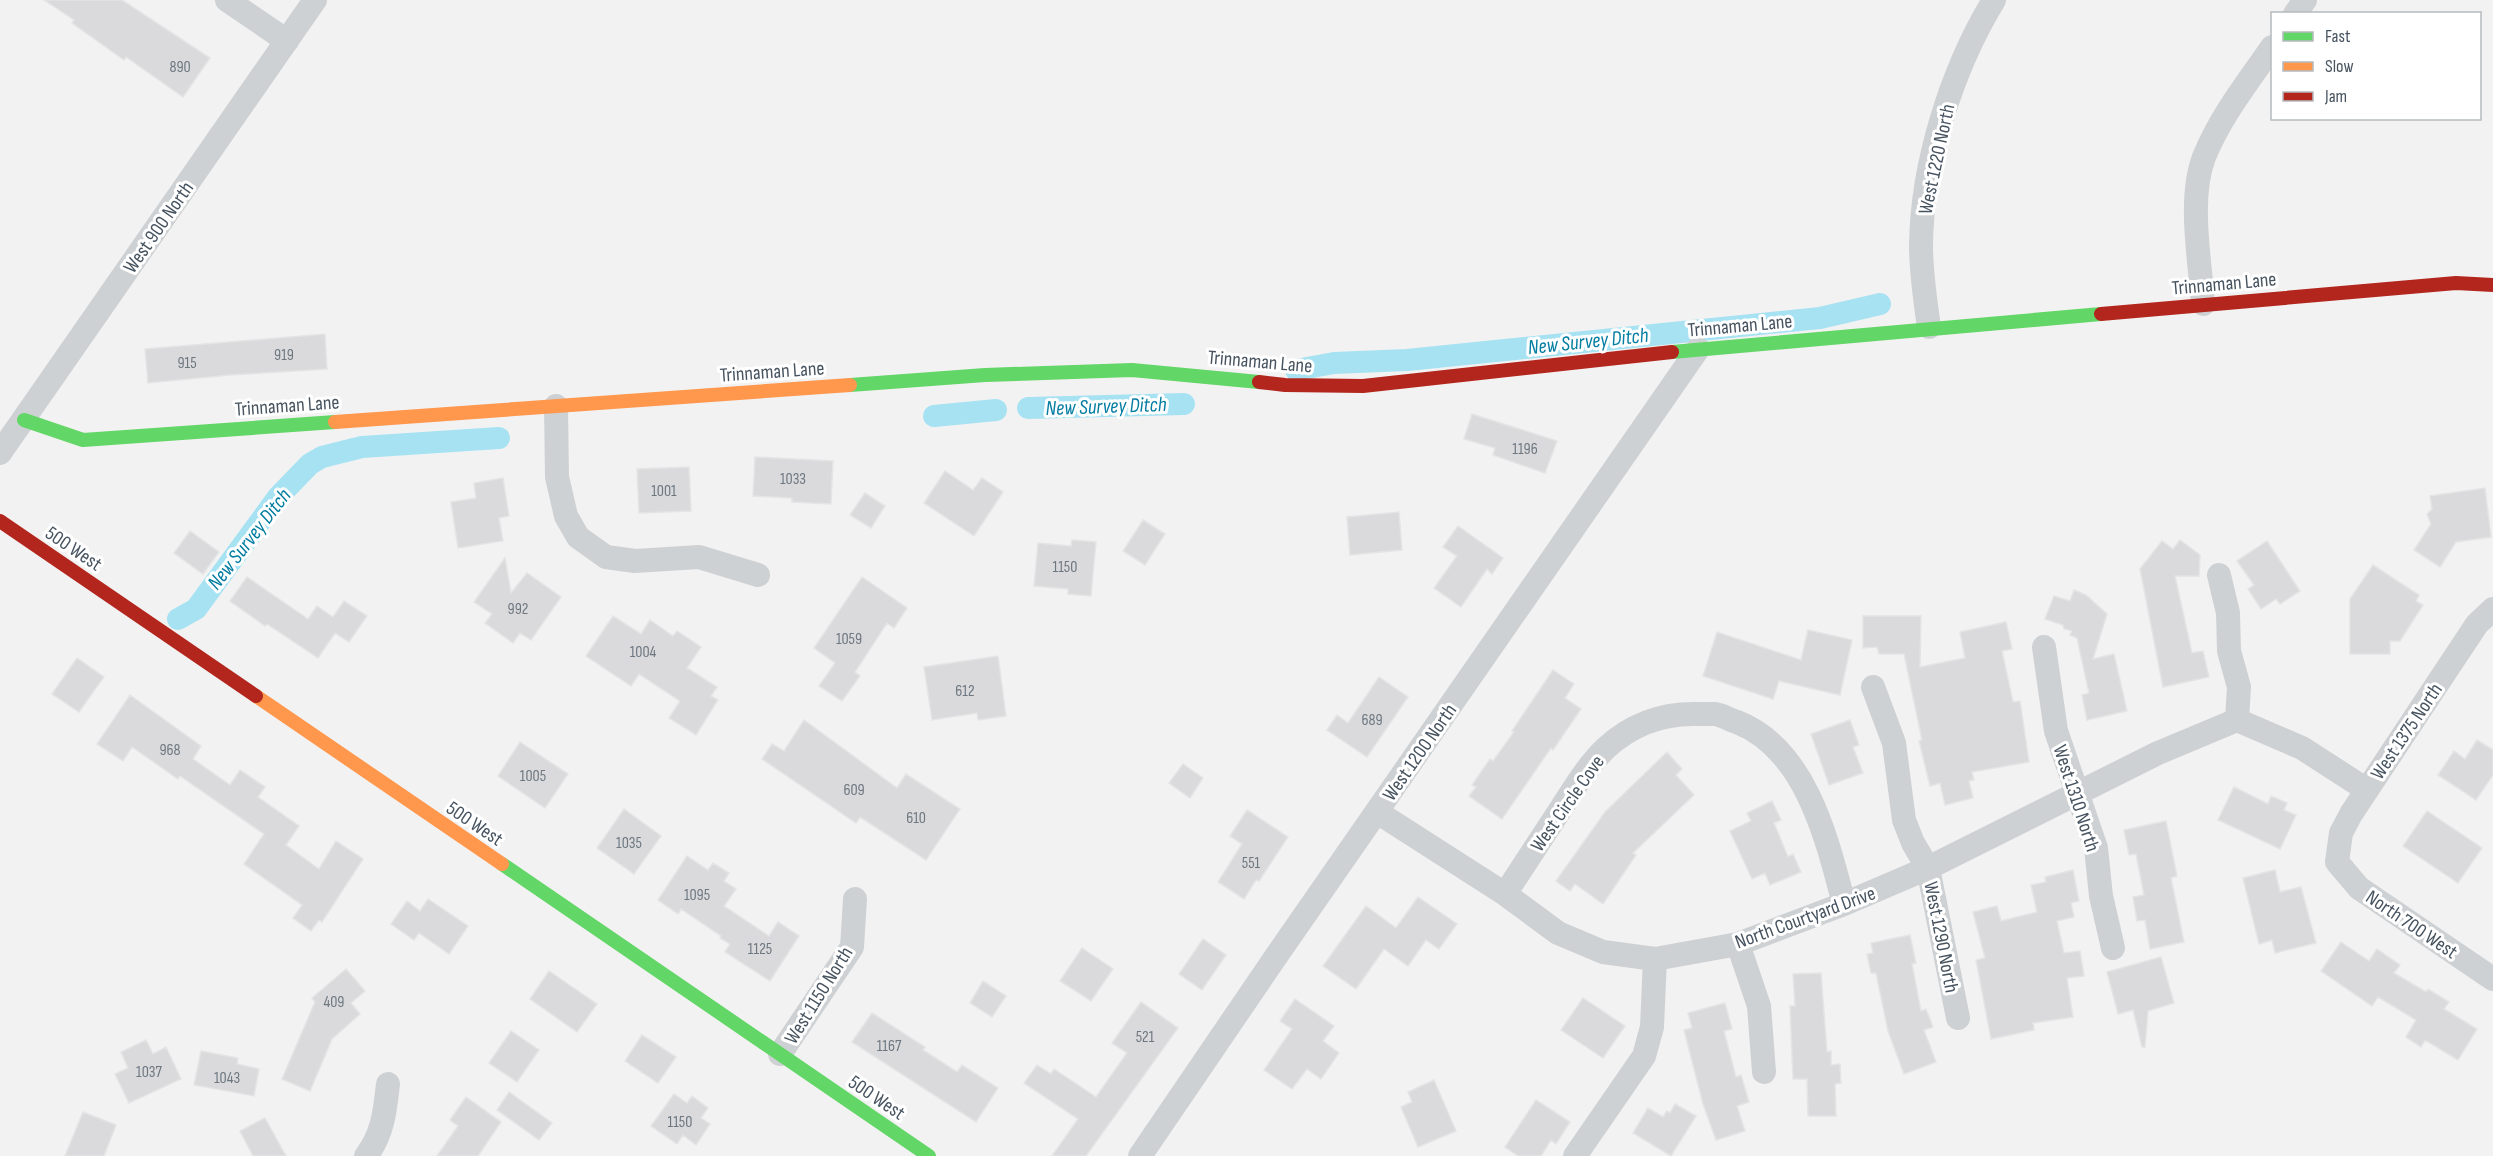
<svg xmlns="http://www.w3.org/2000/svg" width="2493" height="1156" font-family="'Sofia Sans Condensed',sans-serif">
<rect width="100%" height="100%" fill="#f3f2f2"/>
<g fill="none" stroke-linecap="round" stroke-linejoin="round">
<path stroke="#a7e2f3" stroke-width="22" d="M1296,370L1334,363L1407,360L1820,318L1880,304
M1028,408L1184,404
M934,416L996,410
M178,619L196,609L278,497L310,464L322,457L362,447L499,438"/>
</g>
<path fill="#dadadc" stroke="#e4e4e5" stroke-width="1.5" d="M44,0H122L210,58L183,97L126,57L124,60L72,23L74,20Z
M325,334L327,369L230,375L148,383L145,349Z
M1472,414L1557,441L1545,473L1493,455L1495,448L1464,439Z
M755,457L833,461L831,504L792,502V498L753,496Z
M689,467L691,511L639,513L637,469Z
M945,471L973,490L982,478L1003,492L974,536L924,503Z
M503,478L509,516L499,518L503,541L458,548L451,502L476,498L474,483Z
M2485,488L2491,537L2456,542L2440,567L2414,550L2431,524L2427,514L2432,509L2430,496Z
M865,493L885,506L871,528L850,515Z
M1399,512L1402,550L1350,555L1347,517Z
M1143,520L1165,534L1145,565L1123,551Z
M1458,526L1503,558L1492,574L1487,569L1461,607L1434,588L1457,556L1443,547Z
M190,531L219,552L203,574L174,553Z
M1072,540L1096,542L1091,596L1068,594V589L1034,586L1038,543L1071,546Z
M2180,540L2200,555L2199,576H2175L2192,653L2203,651L2209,677L2163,687L2140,569L2162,541L2173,549Z
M2267,541L2300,591L2280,604L2276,599L2261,609L2248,589L2254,585L2237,561Z
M505,558L511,593L527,573L561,597L531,640L520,633L513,643L485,623L492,614L474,602Z
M2373,565L2419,595L2416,601L2423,605L2400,641H2390V654H2350V599Z
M247,577L308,619L317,606L333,617L344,601L367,616L349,642L335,633L318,658L267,624L265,626L230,601Z
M862,577L907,608L894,628L887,623L855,672L860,676L842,701L819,686L835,663L814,648Z
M2074,590L2086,595L2107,614L2093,659L2114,654L2127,711L2087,720L2082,695L2089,693L2077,638L2070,635L2072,631L2064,629L2063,625L2045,619L2054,596L2070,601Z
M613,616L641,634L650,620L673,636L677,631L701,647L687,668L717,687L711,696L718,700L696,735L669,718L680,701L639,674L631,686L586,656Z
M1863,616H1921L1920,667L1965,658L1960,632L2006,622L2012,649L2002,651L2013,702L2020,701L2029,762L1972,772L1974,780L1969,781L1973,798L1945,805L1940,783L1930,786L1919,741L1922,740L1904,654H1879L1877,647L1863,648Z
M1808,630L1852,640L1840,695L1779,681L1773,699L1703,676L1717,632L1801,660Z
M998,656L1006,716L978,720L977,713L932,720L924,667Z
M77,658L104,677L79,712L52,694Z
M1553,670L1574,684L1565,698L1581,709L1553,750L1551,748L1502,819L1469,796L1476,787L1472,785L1490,759L1493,761L1514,732L1512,731Z
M1379,677L1408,697L1367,757L1327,730L1337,715L1348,723Z
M130,695L201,746L193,759L230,785L240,770L265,787L258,797L299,826L286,845L319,869L336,841L363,859L322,922L319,920L311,931L293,918L302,905L244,864L264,834L180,776L178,779L132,747L123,761L97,744Z
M804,720L897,788L906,774L960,809L926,860L860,817L856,823L762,759L772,744L784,751Z
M1850,720L1859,745L1853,747L1863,773L1829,785L1811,734Z
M2477,740L2493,750V775L2476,800L2438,775L2454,751L2465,759Z
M520,742L568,774L545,808L498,776Z
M1667,752L1682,769L1676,775L1694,795L1633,853L1636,855L1603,904L1575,884L1570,891L1556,881L1605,812Z
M1183,764L1203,778L1190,798L1169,783Z
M2234,787L2268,804L2271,796L2287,803L2284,810L2296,815L2280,849L2218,820Z
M1772,801L1781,820L1774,823L1788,857L1793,854L1801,872L1770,885L1765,873L1752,879L1730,831L1751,821L1747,813Z
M624,809L661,836L634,874L597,848Z
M1247,810L1288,837L1259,881L1256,880L1244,899L1218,882L1242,844L1230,836Z
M2427,811L2482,848L2458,883L2403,846Z
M2166,821L2177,876L2171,878L2184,942L2150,949L2145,920L2137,921L2133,897L2144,895L2136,854L2129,855L2124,830Z
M687,856L708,870L713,863L729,873L724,881L736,889L724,906L769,936L778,922L799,936L770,981L725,952L730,944L720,938L721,936L681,909L678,914L658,900Z
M2073,870L2079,901L2071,903L2074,917L2057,921L2064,953L2080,951L2084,976L2067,978L2073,1017L2033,1023L2034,1030L1991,1039L1976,960L1985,958L1973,912L1997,906L2001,921L2037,912L2031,885L2046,882L2045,877Z
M2275,870L2280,892L2301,887L2316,943L2275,953L2272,940L2259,944L2243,878Z
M1418,897L1457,924L1439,949L1426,940L1408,966L1384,949L1356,989L1323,966L1366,906L1396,928Z
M428,899L468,926L449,954L419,933L414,940L391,924L407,901L420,911Z
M1910,935L1916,963L1912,964L1921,1011L1926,1009L1933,1027L1924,1030L1936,1062L1904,1074L1888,1031L1876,973H1871L1867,954L1873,953L1871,943Z
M1203,939L1226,955L1202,990L1179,974Z
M2341,942L2369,961L2377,949L2400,965L2394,973L2426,992L2428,989L2449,1002L2444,1009L2477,1029L2458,1060L2425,1040L2421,1047L2406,1037L2416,1020L2378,997L2372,1006L2321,971Z
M1082,948L1113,969L1091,1001L1060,981Z
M2161,957L2174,1003L2148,1011L2145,1047H2142L2133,1010L2118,1014L2107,972Z
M346,969L365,991L351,1003L360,1014L332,1039L310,1091L282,1079L315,1002L312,998Z
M549,971L597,1004L577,1032L530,999Z
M1821,973L1827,1052L1831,1051V1065L1840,1064L1841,1083L1835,1084L1836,1116H1808L1807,1079H1793L1790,1006H1795L1793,974Z
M983,981L1006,996L992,1017L970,1003Z
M1583,998L1625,1026L1603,1058L1561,1030Z
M1295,999L1334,1026L1323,1041L1339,1053L1321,1079L1307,1069L1292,1089L1264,1070L1292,1029L1280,1021Z
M1141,1002L1178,1028L1086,1156H1052L1078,1119L1024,1083L1037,1065L1051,1074L1054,1069L1096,1097L1127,1053L1112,1043Z
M1725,1003L1732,1029L1724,1031L1736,1077L1741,1075L1749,1102L1737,1106L1745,1131L1716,1140L1703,1104L1684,1030L1692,1028L1688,1013Z
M872,1013L925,1047L923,1050L957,1072L962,1065L998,1088L976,1122L852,1042Z
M511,1031L539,1050L517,1082L489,1063Z
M642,1035L676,1057L658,1083L625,1061Z
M146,1040L153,1054L166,1047L181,1079L129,1103L115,1074L128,1068L121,1052Z
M201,1051L238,1058L237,1064L259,1069L254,1096L194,1085Z
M1434,1080L1456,1131L1418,1147L1401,1107L1412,1102L1408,1092Z
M509,1092L552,1123L539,1140L497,1110Z
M674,1094L687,1103L692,1096L708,1108L701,1118L710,1124L696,1145L683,1135L677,1144L651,1126Z
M466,1097L501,1122L478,1156H437L458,1126L450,1120Z
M1536,1100L1570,1122L1556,1144L1551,1140L1541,1156H1518L1505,1147Z
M1675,1104L1696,1116L1671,1156L1633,1133L1648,1108L1663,1117L1667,1111L1670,1113Z
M83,1112L116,1125L104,1156H65Z
M265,1118L286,1156H253L240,1131Z"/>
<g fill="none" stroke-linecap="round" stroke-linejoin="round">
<path stroke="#ced1d3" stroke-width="24" d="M227,0L287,41
M2295,14L2305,0
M2203,304C2200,260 2188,199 2204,157C2220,117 2248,82 2272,47
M1929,327C1925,300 1921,272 1921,245C1922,163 1952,69 1994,0
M556,406L557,477L566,516L578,537L606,557L635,561L699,557L758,575
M0,453L315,0
M2219,575L2228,613L2229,651L2239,687L2237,720
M2493,609L2477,624L2351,814L2341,833L2337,862L2359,888L2493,979
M2044,647L2056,731L2096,848L2101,896L2113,948
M1873,687L1894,743L1904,820L1913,843L1928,868L1958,1018
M2237,720L2302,748L2367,790
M1377,812L1505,894L1558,933L1603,952L1655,959L1738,944L1844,904L1928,868L2158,753L2237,720
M1505,894C1524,865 1543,836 1562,807C1575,787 1588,765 1606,748C1630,726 1660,714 1693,714C1700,714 1708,714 1715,714C1722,715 1730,720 1737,722C1806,749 1827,839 1844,904
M1738,944L1759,1006L1764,1072
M780,1054L852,947L855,899
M366,1156C383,1134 385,1111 388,1084
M1140,1156L1277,955L1698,349
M1575,1156L1644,1056L1652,1027L1655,959"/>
<path stroke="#63d668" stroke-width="14" d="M1672,352L2101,314
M850,385L985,375L1132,370L1259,382
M24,420L83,440L335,422
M502,864L929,1156"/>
<path stroke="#ff974d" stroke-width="14" d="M335,422L850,385
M256,696L502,864"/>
<path stroke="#b3261e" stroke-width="14" d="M2101,314L2456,283L2493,285
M1259,382L1285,385L1363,386L1672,352
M0,521L256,696"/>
</g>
<g text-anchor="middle" stroke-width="6" stroke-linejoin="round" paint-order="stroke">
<g font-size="16" fill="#6d7780">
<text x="180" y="72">890</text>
<text x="284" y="360">919</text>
<text x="187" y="368">915</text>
<text x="1525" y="454">1196</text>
<text x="793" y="484">1033</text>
<text x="664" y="496">1001</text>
<text x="1065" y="572">1150</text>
<text x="518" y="614">992</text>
<text x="849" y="644">1059</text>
<text x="643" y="657">1004</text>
<text x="965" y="696">612</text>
<text x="1372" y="725">689</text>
<text x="170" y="755">968</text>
<text x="533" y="781">1005</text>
<text x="854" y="795">609</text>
<text x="916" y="823">610</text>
<text x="629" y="848">1035</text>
<text x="1251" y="868">551</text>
<text x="697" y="900">1095</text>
<text x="760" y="954">1125</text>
<text x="334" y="1007">409</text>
<text x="1145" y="1042">521</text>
<text x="889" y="1051">1167</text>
<text x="149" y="1077">1037</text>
<text x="227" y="1083">1043</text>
<text x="680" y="1127">1150</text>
</g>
<g font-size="20" fill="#475460" stroke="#fff">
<text transform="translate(1936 159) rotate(-78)" y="7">West 1220 North</text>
<text transform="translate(158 227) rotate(-55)" y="7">West 900 North</text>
<text transform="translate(2224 283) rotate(-5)" y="7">Trinnaman Lane</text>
<text transform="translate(1740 325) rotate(-5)" y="7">Trinnaman Lane</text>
<text transform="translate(1260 361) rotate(5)" y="7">Trinnaman Lane</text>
<text transform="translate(772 371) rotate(-4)" y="7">Trinnaman Lane</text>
<text transform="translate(287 405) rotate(-4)" y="7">Trinnaman Lane</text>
<text transform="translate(74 548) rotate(34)" y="7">500 West</text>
<text transform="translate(2406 731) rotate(-56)" y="7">West 1375 North</text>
<text transform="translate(1419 752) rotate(-55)" y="7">West 1200 North</text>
<text transform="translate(2077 798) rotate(72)" y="7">West 1310 North</text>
<text transform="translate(1567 803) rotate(-55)" y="7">West Circle Cove</text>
<text transform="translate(475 823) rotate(34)" y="7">500 West</text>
<text transform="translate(1805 917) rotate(-20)" y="7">North Courtyard Drive</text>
<text transform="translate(2412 924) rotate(34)" y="7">North 700 West</text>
<text transform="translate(1942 937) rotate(79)" y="7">West 1290 North</text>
<text transform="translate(818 995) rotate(-58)" y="7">West 1150 North</text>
<text transform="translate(877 1097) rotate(34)" y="7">500 West</text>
</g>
<g font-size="21" font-style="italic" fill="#037da1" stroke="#fff">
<text transform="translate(1588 341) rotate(-6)" y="7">New Survey Ditch</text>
<text transform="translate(1106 406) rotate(-2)" y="7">New Survey Ditch</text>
<text transform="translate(249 539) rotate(-52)" y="7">New Survey Ditch</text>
</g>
</g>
<rect x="2271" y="12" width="210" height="108" fill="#ffffff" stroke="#b5bbbf" stroke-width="1.5"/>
<rect x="2283" y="32" width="30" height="9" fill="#63d668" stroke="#b5bbbf" stroke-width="1.5"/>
<text x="2325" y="42" font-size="18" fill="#475460">Fast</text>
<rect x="2283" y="62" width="30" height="9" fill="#ff974d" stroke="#b5bbbf" stroke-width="1.5"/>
<text x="2325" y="72" font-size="18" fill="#475460">Slow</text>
<rect x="2283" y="92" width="30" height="9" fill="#b3261e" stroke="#b5bbbf" stroke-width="1.5"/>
<text x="2325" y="102" font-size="18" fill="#475460">Jam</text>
</svg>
